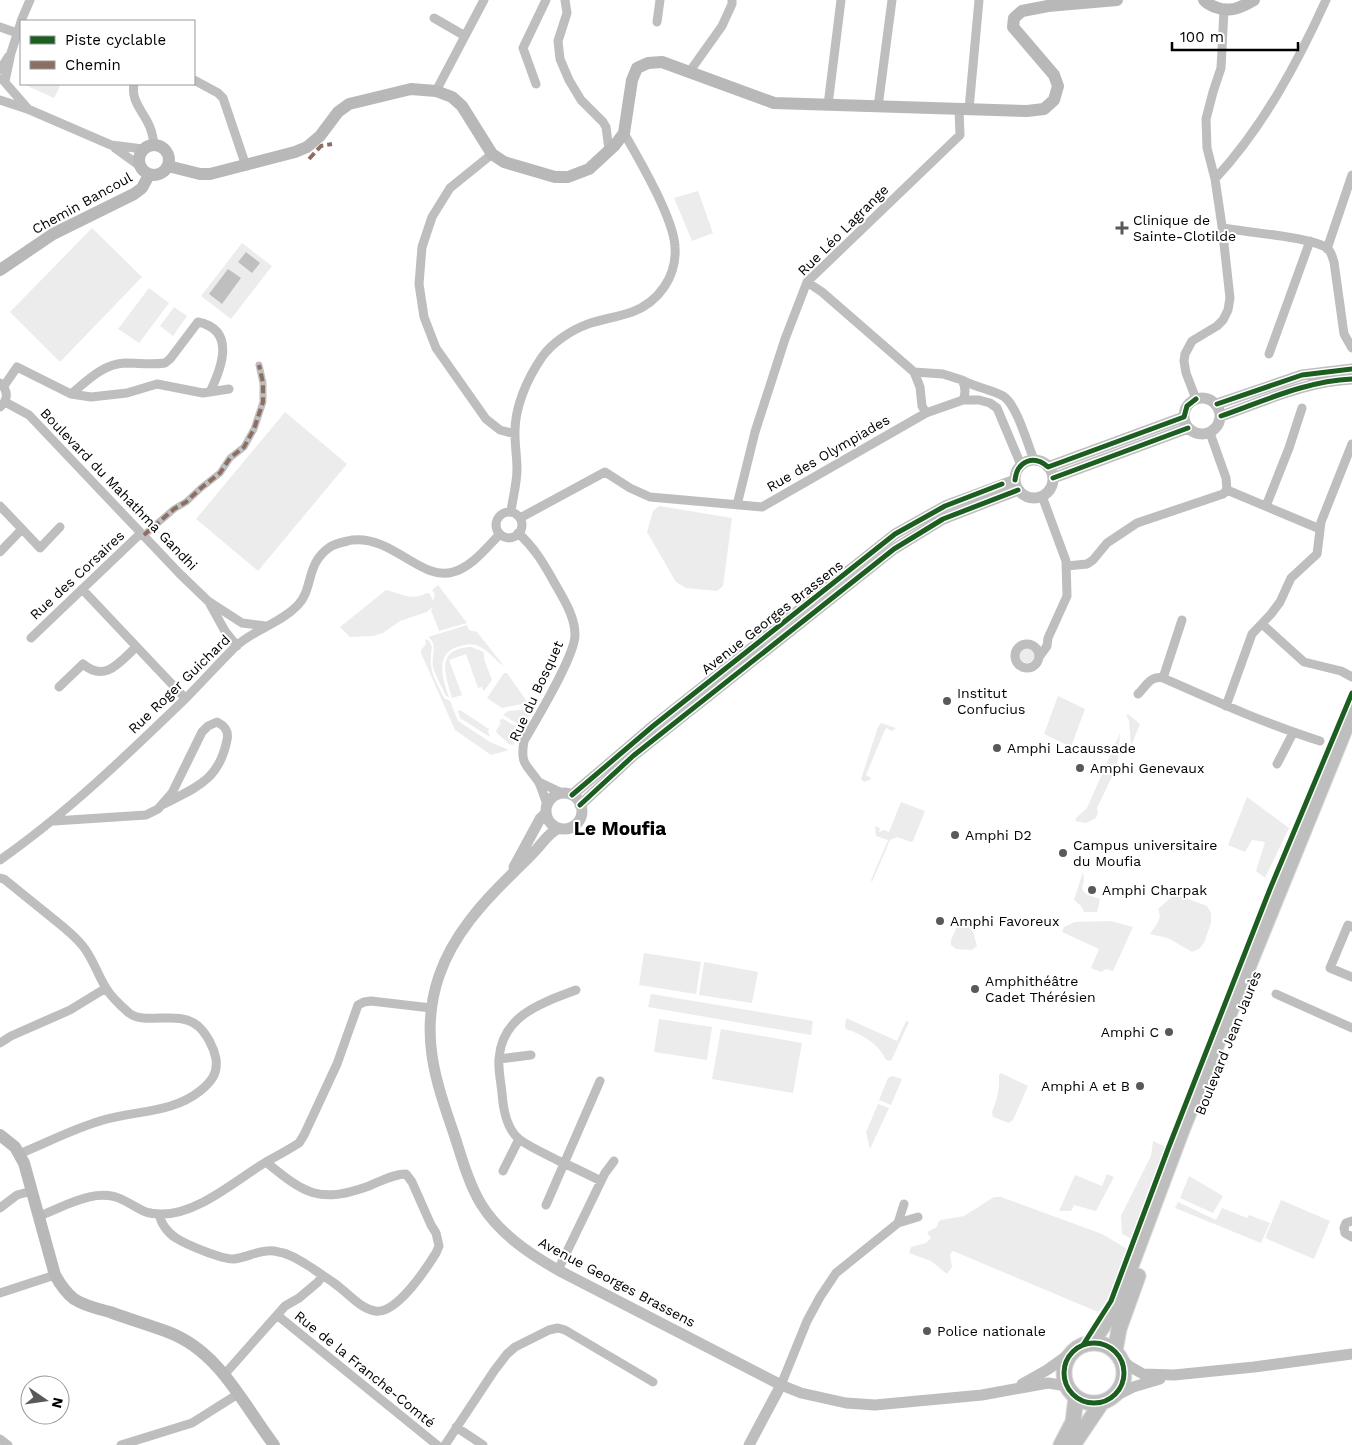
<svg xmlns="http://www.w3.org/2000/svg" width="1352" height="1445" font-family="'Work Sans',sans-serif">
<rect width="100%" height="100%" fill="#fff"/>
<path fill="#ececec" d="M23,84H61L54,98Z
M698,191L713,233L692,241L674,198Z
M92,228L142,277L60,362L10,312Z
M242,243L272,266L231,319L201,296Z
M149,288L169,303L139,343L118,329Z
M174,307L187,316L173,336L160,326Z
M285,412L347,464L258,571L196,519Z
M659,506L732,518L723,586L717,591L686,588L676,582L647,532L653,511Z
M438,585L467,623L439,631L431,610L433,606L427,612L400,621L383,633L373,636L350,637L340,627L386,590C402,594 412,601 427,593L430,594L433,601L435,594L432,590Z
M467,625L469,630L477,632L504,666C494,660 488,649 476,645C470,643 463,645 457,647C434,655 443,680 449,697L446,696C442,687 437,679 434,670C429,658 440,645 428,637Z
M425,639L429,641L432,647C428,670 434,677 444,698L450,701L458,721L490,742L509,750L491,755L455,730L421,653V650L426,644Z
M471,647L484,652V659L492,680L484,691L482,687L478,688L466,654L449,660L462,695L452,698C445,674 435,649 471,647Z
M1019 655a8 8 0 1 1 16 0a8 8 0 1 1-16 0Z
M504,673H507L528,703L502,708L487,698Z
M1058,696L1085,709L1071,747L1044,734Z
M527,709L530,715L523,727L503,715L508,711Z
M460,710L489,729L488,731L490,737L460,718L458,711Z
M1128,714L1140,724L1131,746L1129,720L1126,715Z
M502,718L518,728L514,735L517,738L513,745L509,744L497,733L496,731L501,723L499,722Z
M881,723L896,728L892,731L886,728L884,732L866,775L871,778L870,780L864,782L861,779L878,727Z
M1120,733L1117,766L1097,808L1098,812L1096,818L1086,823L1075,821L1076,818L1087,808Z
M1247,797L1289,828L1265,878L1256,871L1265,842L1252,840L1245,852L1228,845Z
M901,802L925,811L913,841L911,842L897,837L890,840L872,882L871,880L888,840L876,836L875,826L880,828L879,832L884,830L889,832Z
M1083,872L1084,881L1082,887L1083,891L1088,895L1100,899L1097,912H1084L1081,906L1074,900Z
M1175,894L1207,906L1211,913V923L1204,943L1199,949L1192,952L1168,938L1150,934C1156,925 1163,919 1158,909Z
M963,919L973,932L977,946L972,950L956,949L951,945V940L960,920Z
M1111,921L1133,927L1113,971L1106,969L1101,972L1091,968L1099,949L1062,932L1064,927L1075,922Z
M644,953L701,962L696,994L639,985Z
M704,962L758,972L752,1003L699,995Z
M651,994L813,1021L811,1035L648,1007Z
M846,1018L897,1041L906,1021L909,1022L891,1061L886,1060C878,1043 863,1035 846,1029L845,1027Z
M659,1019L712,1027L707,1060L654,1052Z
M721,1029L802,1043L793,1093L712,1079Z
M1001,1073L1028,1086L1013,1120L1009,1123L993,1117L992,1112L997,1098L999,1086V1075Z
M892,1076L902,1079L891,1105L879,1100L888,1078Z
M878,1104L889,1108L870,1149L866,1132Z
M1153,1141L1164,1146L1165,1151L1133,1240L1122,1234L1121,1216L1151,1156Z
M1107,1174L1114,1177L1096,1211L1074,1205L1071,1211H1059L1075,1175L1102,1186Z
M1189,1176L1223,1196L1213,1213L1180,1198Z
M994,1197H1001L1102,1234L1129,1250L1110,1298L1098,1312L953,1251L950,1254L952,1267L947,1274L931,1261L909,1253L911,1247L926,1243L931,1238L927,1232L937,1227L938,1222L941,1220L964,1216Z
M1281,1200L1330,1221L1314,1259L1265,1238Z
M1178,1202L1216,1220L1222,1208L1247,1218L1249,1215L1270,1223L1261,1243L1175,1208Z"/>
<path fill="#bfbfbf" d="M246,252L260,263L252,273L238,262Z
M228,269L241,278L222,304L209,294Z"/>
<g fill="none" stroke-linecap="round" stroke-linejoin="round">
<defs>
<path id="primary" d="M1092,1343L1116,1306L1182,1130L1352,712
M1064 1373a30 30 0 1 1 60 0a30 30 0 1 1-60 0Z
M1115,1351L1119,1329L1138,1276
M1061,1445L1073,1422L1076,1397
M1073,1445L1102,1402"/>
</defs>
<use href="#primary" stroke="#dbdbdb" stroke-width="17"/>
<path stroke="#bebebe" stroke-width="7" d="M144,535L174,509L186,502L201,488L220,473L230,458L244,447L254,429L263,402V383L259,365"/>
<path stroke="#bebebe" stroke-width="9" d="M565,0L567,13L558,41L560,59L569,80L581,100L603,122L606,127L609,150
M434,18L465,36
M21,21L30,0
M657,22L660,0
M0,27L17,33
M0,70L8,57
M690,71L722,26L732,4V0
M2,79L29,110
M194,80L218,93L223,98L246,166
M5,81L11,53L21,22
M134,84C131,99 140,108 147,121C151,128 153,136 154,144
M536,84L523,48L546,0
M436,91L484,0
M0,100L30,110L111,145L143,149
M828,105L841,0
M878,107L892,0
M969,109L979,0
M115,148L140,166
M492,154L450,188L432,217L422,247L419,284L424,317L436,348L486,419L500,430L515,434
M1215,179C1263,127 1297,64 1326,0
M1222,228C1245,232 1311,237 1327,248C1332,252 1332,257 1334,262L1344,334L1352,348
M1327,249L1352,175
M807,282L822,292L914,372L920,387L922,406L926,413
M1269,354L1310,241
M914,372L943,374L962,380C966,387 966,393 963,400
M962,380C977,388 990,389 1003,396C1016,403 1028,445 1034,460
M4,386L17,367L71,394L91,397L127,393L157,384L203,393L229,389
M71,394C88,380 103,364 125,363C139,363 152,365 165,363L170,359L198,322C236,330 222,367 210,392
M1196,399L1186,373L1184,361L1185,354L1192,341L1217,326L1223,320L1228,310L1230,298L1222,226L1215,179L1207,148L1206,119L1213,92L1221,68L1224,10
M5,402L29,415L180,574L208,601L242,623L266,626
M0,407C8,400 9,391 0,383
M1210,433L1226,478L1227,490
M1227,490L1320,529
M737,505L755,432L785,339L807,282L960,135L959,109
M0,506L22,529L0,552
M1266,506L1289,448L1302,408
M511,511C513,497 517,483 517,469C517,458 515,446 515,435C514,408 527,379 542,357C552,343 571,330 588,324C602,319 618,317 632,312C659,302 677,276 675,247C674,219 639,159 624,133
M496 525a13 13 0 1 1 26 0a13 13 0 1 1-26 0Z
M520,518L605,472L630,488L650,497L762,507L926,413L963,400H979L990,403L997,408L1021,465
M22,529L40,548L60,527
M518,533C534,547 544,564 554,582C563,598 575,616 575,635C575,656 536,720 524,741C520,764 526,764 538,781C542,788 544,797 547,804
M1067,566L1087,564L1093,560L1107,543L1137,523L1223,494L1227,490
M82,589L185,698
M210,604L225,631L237,646
M1262,624L1304,662L1341,671L1352,677
M31,638L141,533
M1015 656a12 12 0 1 1 24 0a12 12 0 1 1-24 0Z
M1039,657L1047,646L1048,638L1067,596L1066,561L1042,496
M1163,678C1215,701 1266,724 1320,741
M59,687L83,664C105,683 120,662 136,647
M1138,694C1146,686 1151,675 1163,678L1182,620
M1226,706L1252,634L1271,614L1280,602L1291,578L1317,554L1321,522L1352,444
M1277,764L1293,733
M539,782L562,793
M54,821L146,815L158,809L172,793L202,732L208,726L217,722C225,726 229,731 227,740C219,780 197,787 164,804
M0,860C67,813 126,756 185,699C202,682 218,664 235,647C253,630 281,623 298,605C314,588 305,564 330,547C336,543 344,542 352,540C392,535 422,582 453,572C472,567 487,547 500,534
M0,878L4,879C20,892 35,904 51,917C62,926 73,934 82,945C93,958 97,974 106,988C111,997 121,1006 129,1013C146,1026 178,1009 198,1026C207,1034 214,1048 216,1059C218,1074 211,1082 200,1091C171,1114 134,1110 100,1121C73,1129 46,1143 19,1154
M1352,927L1348,925L1330,968L1352,977
M576,990C542,1003 502,1015 499,1059C498,1070 501,1082 502,1093C503,1108 507,1129 519,1139C531,1148 546,1154 559,1161C573,1167 587,1174 601,1181
M1276,994L1352,1028
M0,1043L11,1036L70,1010L106,988
M499,1059L531,1055
M503,1171L519,1139
M546,1205L600,1081
M0,1208L17,1195L32,1191
M160,1214C159,1222 169,1234 176,1238C187,1245 221,1259 233,1259C247,1258 260,1249 274,1251C289,1253 299,1260 312,1268C319,1273 327,1278 334,1283C347,1292 359,1308 375,1311C396,1315 426,1269 436,1253L439,1246L436,1233L431,1225L412,1182L406,1174C394,1174 381,1181 369,1186C319,1204 305,1194 266,1162
M39,1216C64,1207 96,1186 123,1200C138,1207 142,1214 161,1214C197,1215 236,1180 266,1162C277,1156 288,1150 299,1143L304,1135L337,1064L358,1005L364,1002L371,1001L431,1008
M1352,1221L1346,1223L1344,1228L1345,1233L1352,1237
M898,1223L904,1204
M558,1270L605,1173L614,1161
M0,1293L55,1275
M277,1315L437,1445
M224,1375L285,1306L299,1298L318,1282L322,1276
M781,1385L807,1321L820,1297L836,1273L898,1223L918,1217
M456,1427L483,1445
M0,1439L8,1445
M121,1445L192,1423L238,1394
M445,1445L494,1371L507,1354L515,1347L549,1330L558,1328L565,1330L653,1382"/>
<path stroke="#bebebe" stroke-width="11" d="M1184 416a18 18 0 1 1 36 0a18 18 0 1 1-36 0Z
M1217,404L1302,375L1352,369
M1221,416C1264,401 1306,381 1352,379
M1015 479a19 19 0 1 1 38 0a19 19 0 1 1-38 0Z
M1048,467L1184,417
M1053,478L1188,428
M546 811a18 18 0 1 1 36 0a18 18 0 1 1-36 0Z
M572,795L653,726L895,534L945,506L1015,480
M580,805L633,756L894,549L943,519L1018,490
M559,828C548,833 543,843 535,851C528,859 520,866 513,873C483,902 453,935 439,976C419,1035 436,1082 455,1137C462,1159 469,1184 481,1204C499,1233 528,1253 558,1270L781,1385L801,1393L846,1403L875,1405L982,1395L1048,1383L1067,1386
M514,867L540,819L546,813
M1121,1359L1129,1366L1143,1374L1174,1375L1254,1367L1352,1354
M1022,1384L1047,1370L1075,1350
M1113,1397L1133,1387L1160,1379
M749,1445L781,1385"/>
<path stroke="#b8b8b8" stroke-width="12" d="M1204,0C1207,4 1210,5 1215,7C1230,13 1240,8 1254,0
M139 160a15 15 0 1 1 30 0a15 15 0 1 1-30 0Z
M168,166L200,174H210L295,152L307,147L320,136L338,112L349,104L411,89L436,91L452,97L462,106L492,154L504,162L555,177H568L589,169L615,145L624,133L632,80L637,68L648,63L662,62L774,103L1027,111L1044,109L1054,100L1058,86L1054,75L1013,27L1014,18L1022,11L1048,6L1117,0
M0,270L53,234L134,194L142,188L149,175
M0,1135L15,1147L24,1163L55,1275C60,1284 65,1292 74,1299C85,1306 98,1309 110,1312C129,1319 149,1325 168,1332C219,1351 243,1404 274,1445"/>
<use href="#primary" stroke="#bebebe" stroke-width="15"/>
<path stroke="#8d6e63" stroke-width="4" stroke-dasharray="8 4" stroke-linecap="butt" d="M309,159L321,146L332,144
M144,535L174,509L186,502L201,488L220,473L230,458L244,447L254,429L263,402V383L259,365"/>
<defs>
<path id="cycleway" d="M1217,404L1302,375L1352,369
M1221,416C1264,401 1306,381 1352,379
M1053,478L1188,428
M1015,480C1017,461 1034,454 1048,467L1184,417L1187,406L1196,399
M572,795L653,726L895,534L945,506L1002,484
M580,805L633,756L894,549L943,519L1018,490
M1064 1373a30 30 0 1 1 60 0a30 30 0 1 1-60 0Z
M1083,1345L1111,1301L1168,1149L1270,889L1352,693"/>
</defs>
<use href="#cycleway" stroke="#fff" stroke-width="8"/>
<use href="#cycleway" stroke="#1b5e20" stroke-width="5"/>
</g>
<g fill="#595959" stroke="#fff" stroke-width="2">
<path d="M1119.5 220.5h5v5h5v5h-5v5h-5v-5h-5v-5h5z"/>
<circle cx="947" cy="701" r="5"/>
<circle cx="997" cy="748" r="5"/>
<circle cx="1080" cy="768" r="5"/>
<circle cx="955" cy="835" r="5"/>
<circle cx="1063" cy="853" r="5"/>
<circle cx="1092" cy="890" r="5"/>
<circle cx="940" cy="921" r="5"/>
<circle cx="975" cy="989" r="5"/>
<circle cx="1169" cy="1032" r="5"/>
<circle cx="1140" cy="1086" r="5"/>
<circle cx="927" cy="1331" r="5"/>
</g>
<g text-anchor="middle" stroke-width="4" stroke-linejoin="round" paint-order="stroke">
<g font-size="14" fill="#000" stroke="#fff">
<text transform="translate(82 203) rotate(-29)" y="5">Chemin Bancoul</text>
<text transform="translate(843 230) rotate(-45)" y="5">Rue Léo Lagrange</text>
<text transform="translate(828 453) rotate(-30)" y="5">Rue des Olympiades</text>
<text transform="translate(119 489) rotate(46)" y="5">Boulevard du Mahathma Gandhi</text>
<text transform="translate(77 575) rotate(-43)" y="5">Rue des Corsaires</text>
<text transform="translate(772 617) rotate(-38)" y="5">Avenue Georges Brassens</text>
<text transform="translate(179 684) rotate(-44)" y="5">Rue Roger Guichard</text>
<text transform="translate(536 691) rotate(-65)" y="5">Rue du Bosquet</text>
<text transform="translate(1228 1043) rotate(-68)" y="5">Boulevard Jean Jaurès</text>
<text transform="translate(617 1282) rotate(28)" y="5">Avenue Georges Brassens</text>
<text transform="translate(365 1369) rotate(39)" y="5">Rue de la Franche-Comté</text>
</g>
<g font-size="14" fill="#000" stroke="#fff" text-anchor="start">
<text x="1133" y="225">Clinique de<tspan x="1133" dy="16">Sainte-Clotilde</tspan></text>
<text x="957" y="698">Institut<tspan x="957" dy="16">Confucius</tspan></text>
<text x="1007" y="753">Amphi Lacaussade</text>
<text x="1090" y="773">Amphi Genevaux</text>
<text x="965" y="840">Amphi D2</text>
<text x="1073" y="850">Campus universitaire<tspan x="1073" dy="16">du Moufia</tspan></text>
<text x="1102" y="895">Amphi Charpak</text>
<text x="950" y="926">Amphi Favoreux</text>
<text x="985" y="986">Amphithéâtre<tspan x="985" dy="16">Cadet Thérésien</tspan></text>
<text x="1159" y="1037" text-anchor="end">Amphi C</text>
<text x="1130" y="1091" text-anchor="end">Amphi A et B</text>
<text x="937" y="1336">Police nationale</text>
</g>
<g font-size="19" font-weight="bold" fill="#000" stroke="#fff">
<text x="620" y="835">Le Moufia</text>
</g>
</g>
<rect x="20" y="20" width="175" height="65" fill="#ffffff" stroke="#999999"/>
<rect x="30" y="36" width="25" height="8" fill="#1b5e20" stroke="#999999"/>
<text x="65" y="45" font-size="15" fill="#000000">Piste cyclable</text>
<rect x="30" y="61" width="25" height="8" fill="#8d6e63" stroke="#999999"/>
<text x="65" y="70" font-size="15" fill="#000000">Chemin</text>
<g transform="translate(45 1400) rotate(103)"><circle r="24" fill="#ffffff" stroke="#999999"/>
<path d="M0-4L9 19L0 12L-9 19Z" fill="#595959"/>
<text y="-8" font-size="14" font-weight="bold" text-anchor="middle" fill="#000000">N</text>
</g>
<path d="M1172 42v8h126v-8" fill="none" stroke="#000000" stroke-width="2.5"/>
<text x="1180" y="42" font-size="15" fill="#000000" stroke="#ffffff" stroke-width="4" paint-order="stroke">100 m</text>
</svg>
